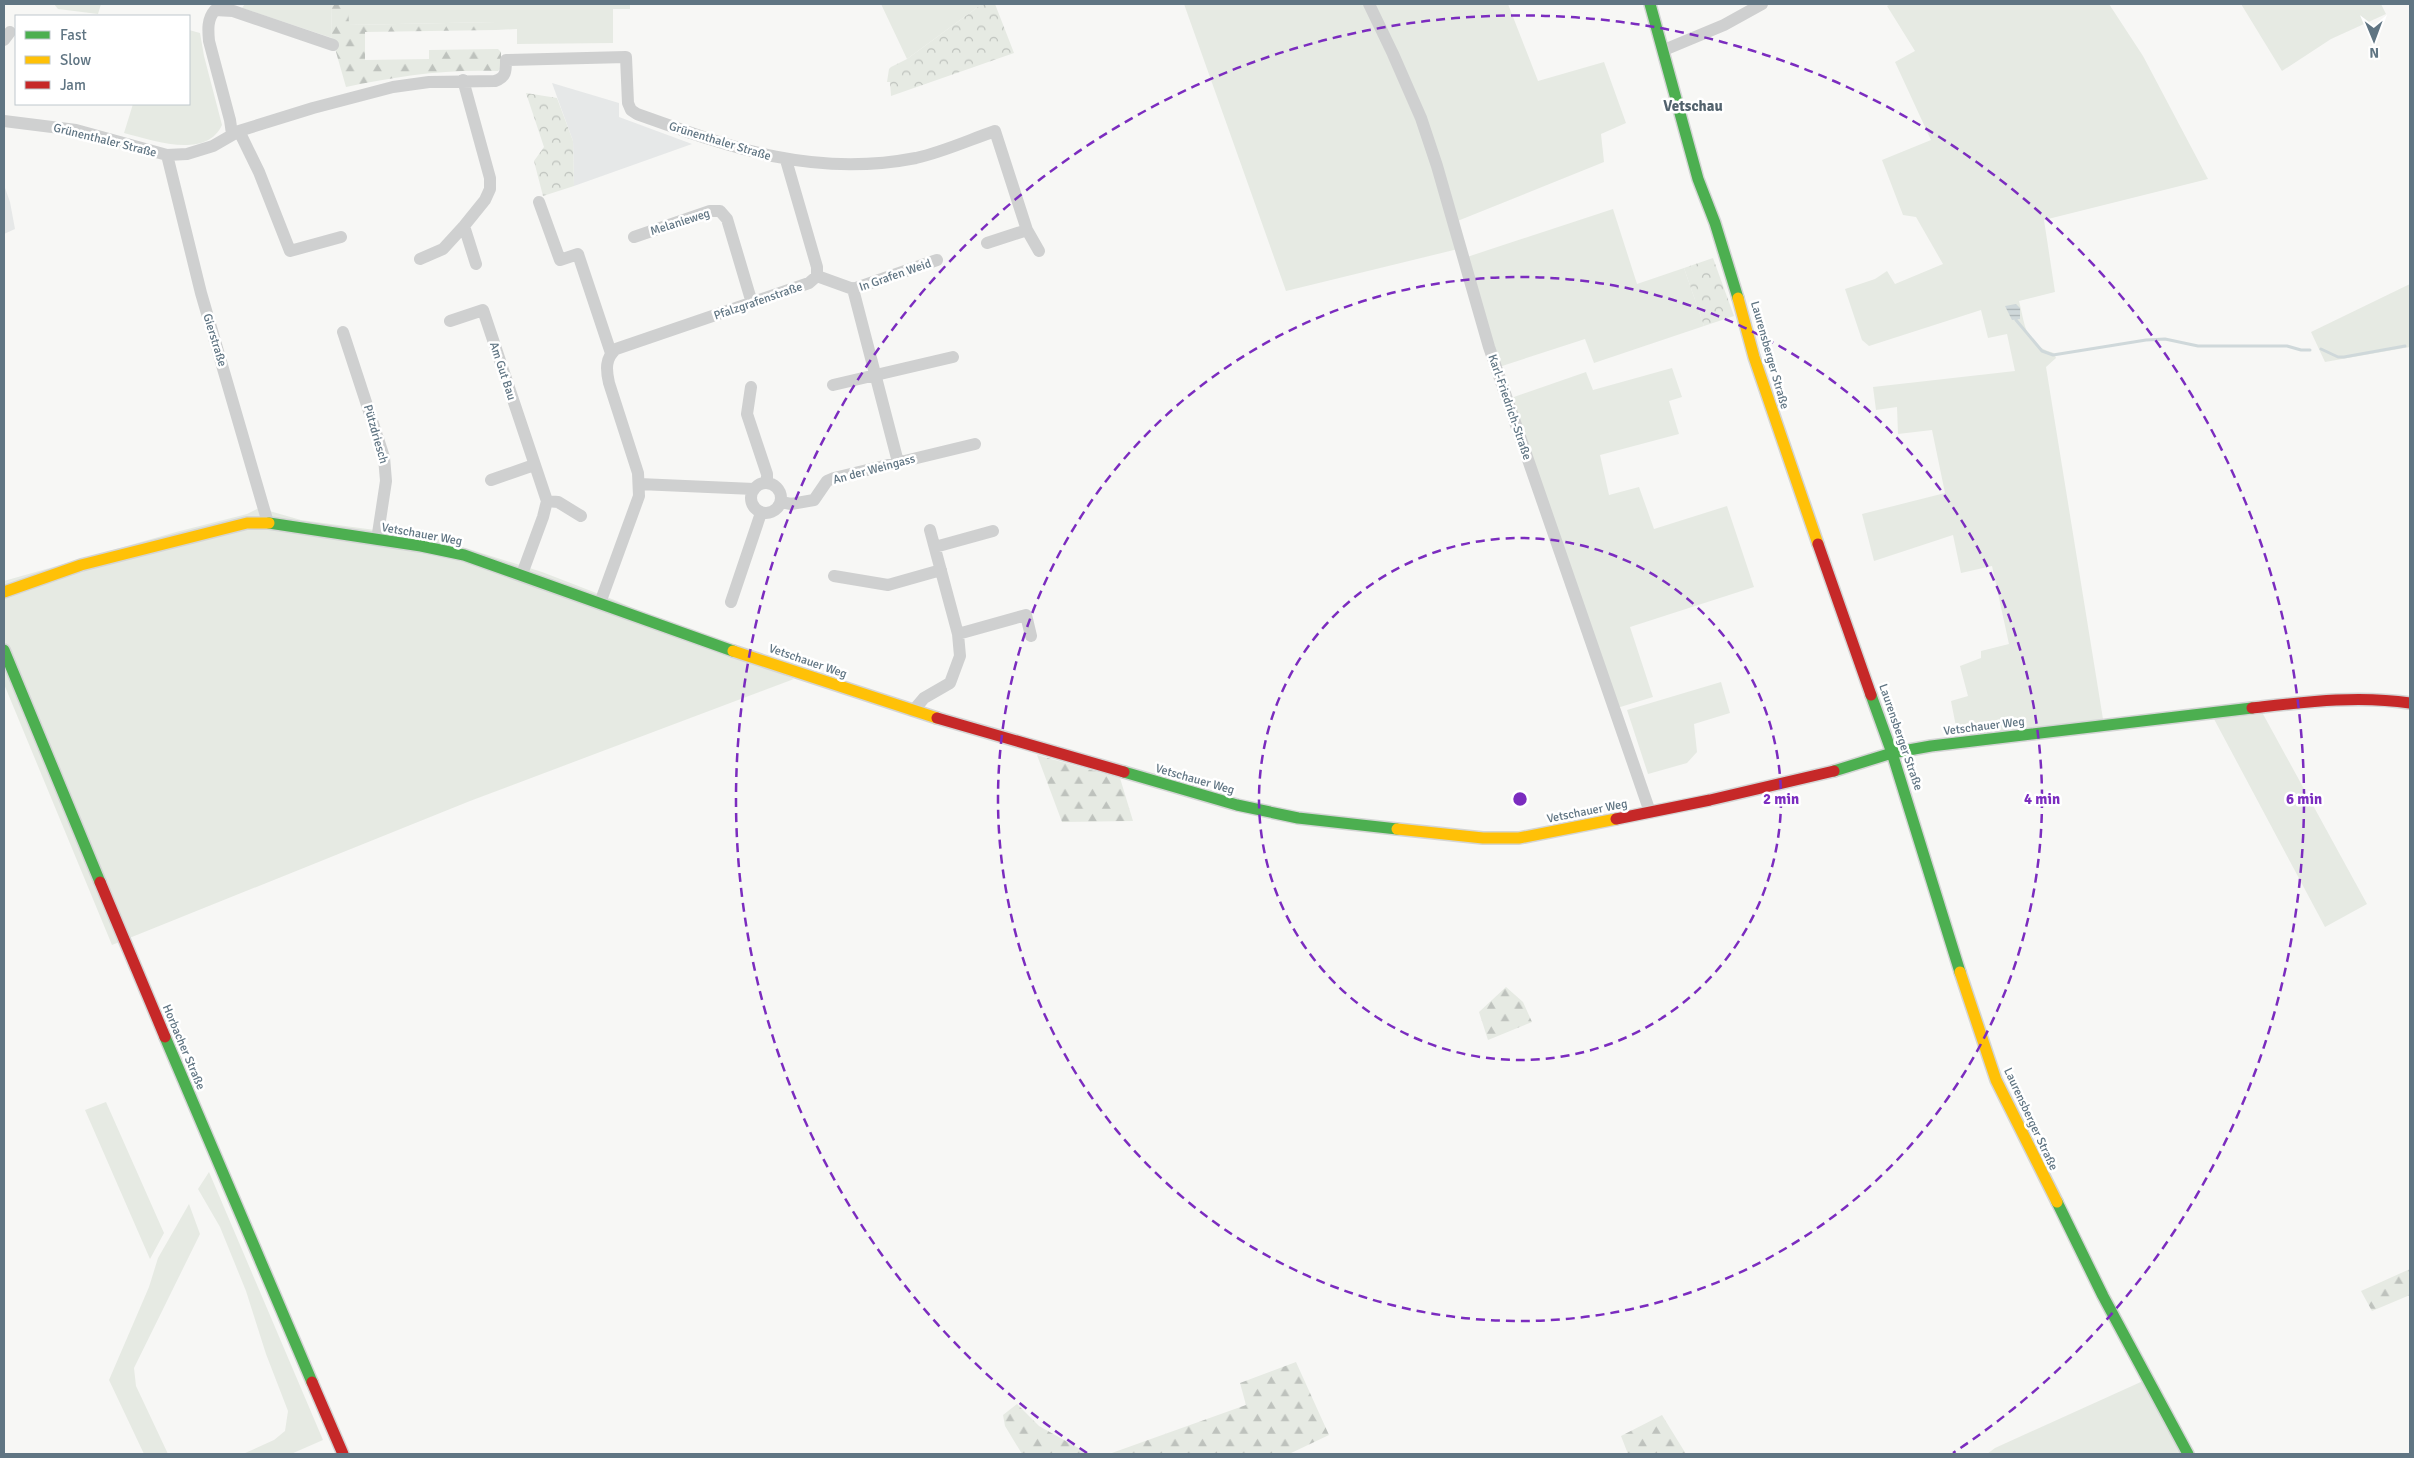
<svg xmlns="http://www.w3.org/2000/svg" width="2414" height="1458" font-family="Signika,sans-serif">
<defs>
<pattern id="forest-firs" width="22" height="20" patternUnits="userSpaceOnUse" patternTransform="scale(1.25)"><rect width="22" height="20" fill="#e6eae3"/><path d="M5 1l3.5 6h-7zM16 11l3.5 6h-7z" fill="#bec2bd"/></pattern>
<pattern id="park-crowns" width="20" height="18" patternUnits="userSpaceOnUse" patternTransform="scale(1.25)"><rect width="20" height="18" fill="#e6eae3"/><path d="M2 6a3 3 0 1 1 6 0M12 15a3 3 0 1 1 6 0" fill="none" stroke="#bec2bd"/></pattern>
<pattern id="water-rules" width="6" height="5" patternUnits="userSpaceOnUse" patternTransform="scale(1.25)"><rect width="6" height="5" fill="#cfd8da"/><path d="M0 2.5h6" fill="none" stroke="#abb4b6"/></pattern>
</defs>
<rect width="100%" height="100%" fill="#f7f7f5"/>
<path fill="#e6e8e8" d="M552,83L619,103V117L692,144L574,186L573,141Z
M4,185L10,202L15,229L4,234Z"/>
<path fill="#e6eae3" d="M54,4H101L98,14L58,9Z
M245,4H331L332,38L242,8Z
M348,4H630V9H613V43L517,44V29L496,30V22L348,25Z
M881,4H982L907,59Z
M1184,4H1508L1538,81L1604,62L1626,123L1601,134L1604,162L1450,224L1458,249L1286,291Z
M1891,4H2109L2143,56L2208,179L2044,220L2055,292L2019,301C2026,328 2024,344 2054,353L2056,358L2046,367L2103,719L1958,737L1951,701L1968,696L1960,666L1981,658V651L2009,644L1992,566L1961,573L1953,535L1874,561L1862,514L1945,493L1932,430L1898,434L1897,407L1876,410L1873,387L2015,371L2007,334L1988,338L1981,310L1869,346L1862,340L1845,289L1875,279L1887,271L1895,284L1943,264L1916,217L1903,215L1882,160L1931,140L1895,62L1915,51L1887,6Z
M2241,4H2381L2386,14L2331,39L2282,71Z
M189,30L200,33L204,56L222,125C206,160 152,140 124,133L133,104H189Z
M1613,209L1637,284L1684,268L1704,326L1594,363L1585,339L1499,367L1467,257Z
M2410,284V347L2325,362L2311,332Z
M1672,368L1682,397L1669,401L1679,434L1600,455L1609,495L1639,487L1654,529L1727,506L1754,587L1630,627L1653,697L1617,708L1511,398L1586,372L1593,390Z
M259,508L301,520L434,538L542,572L617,601L794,679L470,801L112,945L4,684V581L176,532L247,514Z
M1721,682L1730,713L1694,724L1697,752L1687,763L1648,774L1627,710Z
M2263,714L2367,904L2325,927L2214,719Z
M106,1102L164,1233L150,1259L85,1110Z
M209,1172L323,1440L291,1454H243L274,1440L285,1431L288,1411L266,1354L246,1291L220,1227L198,1189Z
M189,1204L200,1234L134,1368L136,1386L168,1454H144L109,1380L149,1287L158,1258Z
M2143,1381L2184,1454H1987L1995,1448Z"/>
<path fill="url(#forest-firs)" d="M331,4H348L349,25L496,22V30L365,32V60L429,59V50L498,49L501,52V68L498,71C445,69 397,76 346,87L332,38Z
M1037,755L1120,778L1133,821L1062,822Z
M1506,987L1523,1002L1532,1022L1488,1040L1479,1012Z
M2410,1269V1295L2372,1311L2361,1291Z
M1296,1362L1329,1435L1289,1454H1109L1246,1405L1240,1383Z
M1017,1404L1039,1426L1089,1454H1022L1005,1426L1003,1415Z
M1662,1415L1686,1454H1628L1621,1436Z"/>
<path fill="url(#park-crowns)" d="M982,4H995L1014,53L891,96L890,82H887L889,69L891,67L907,59Z
M526,93L557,98L573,141L574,186L543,196L534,161L544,147Z
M1713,258L1734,316L1704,326L1684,268Z"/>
<path fill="url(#water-rules)" d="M2016,304L2020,308V319L2012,320L2005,306Z"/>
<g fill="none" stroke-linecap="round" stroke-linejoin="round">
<path stroke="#cfd8da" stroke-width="3" d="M2016,320L2042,351L2053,355L2146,340L2165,339L2198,346H2287L2301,350H2310
M2321,349L2338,357H2344L2405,346"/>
<defs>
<path id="fast" d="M1650,4L1698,179L1715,223L1738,298
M269,523L421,546L464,555L733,651
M4,650L100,882
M1871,695L1892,753L1960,972
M1834,771L1892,753L1931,746L2252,708
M1124,772L1237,805L1298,818L1397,829
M165,1037L312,1382
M2057,1202L2103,1296L2188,1454"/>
<path id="slow" d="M1738,298L1754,357L1818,544
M4,592L81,565L247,523H269
M733,651L937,718
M1397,829L1483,838H1519L1616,819
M1960,972L1996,1080L2057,1202"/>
<path id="jam" d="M1818,544L1871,695
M2252,708C2305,702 2357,695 2410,703
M937,718L1124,772
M1616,819L1710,800L1834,771
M100,882L165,1037
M312,1382L343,1454"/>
</defs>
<use href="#fast" stroke="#d4d5d5" stroke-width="14"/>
<use href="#slow" stroke="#d4d5d5" stroke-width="14"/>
<use href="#jam" stroke="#d4d5d5" stroke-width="14"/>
<path stroke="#cfd0d0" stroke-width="12" d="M1369,4L1393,54L1421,118L1437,166L1489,347L1650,812
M4,40L10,32
M1664,50L1724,25L1762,4
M4,121L76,130L167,155L187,154L213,146L239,131L313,108L393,87L429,82L495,81C506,77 506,72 506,60L626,57L628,103L631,110L637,114C732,148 813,178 916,158C943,152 969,140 995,131L1027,230L1039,251
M239,131L259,172L290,251L341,237
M232,134L230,120L209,41C208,30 207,19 215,10L233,11L333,45
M167,155L201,293L268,523
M539,202L560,260L578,254L611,353
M464,226L476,264
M634,237L710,211H720L727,219L752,303
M987,243L1027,230
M420,259L443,249L464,226L485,200L490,189V178L463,80
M817,276L853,289L937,260
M853,289L898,462
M450,321L483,310L547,501L543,517L522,574
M343,332L384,457L386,481L377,540
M833,385L953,357
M751,387L747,414L767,474V483
M491,480L534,465
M751 498a15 15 0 1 1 30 0a15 15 0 1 1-30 0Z
M639,484L754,489
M547,501L558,502L581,516
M781,502L791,504L814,500L827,481L834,478L975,444
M935,547L993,531
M834,576L888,585L941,570
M731,602L761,513
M600,603L639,496L638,473L609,383C606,370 605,358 616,349L809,283L817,276V267L786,160
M958,634L1026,615L1031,636
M913,711L924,698L950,683L960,656L958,634L930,530"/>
<use href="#fast" stroke="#4caf50" stroke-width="11"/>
<use href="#slow" stroke="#ffc107" stroke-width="11"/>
<use href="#jam" stroke="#c62828" stroke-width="11"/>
</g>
<g fill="none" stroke="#7b2cbf" stroke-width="2.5" stroke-dasharray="9 6">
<circle cx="1520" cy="799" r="261"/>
<circle cx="1520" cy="799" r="522"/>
<path d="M1087 1453A784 784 0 1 1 1953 1453"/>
</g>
<g text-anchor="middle" stroke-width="5" stroke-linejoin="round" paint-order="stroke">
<g font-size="12" fill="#607583" stroke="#fff">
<text transform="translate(105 140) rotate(14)" y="4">Grünenthaler Straße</text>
<text transform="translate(720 141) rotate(17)" y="4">Grünenthaler Straße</text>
<text transform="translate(680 222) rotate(-18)" y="4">Melanieweg</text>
<text transform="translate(895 275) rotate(-19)" y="4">In Grafen Weid</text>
<text transform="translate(758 301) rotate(-19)" y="4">Pfalzgrafenstraße</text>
<text transform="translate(215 340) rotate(73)" y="4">Gierstraße</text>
<text transform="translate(1770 355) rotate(74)" y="4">Laurensberger Straße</text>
<text transform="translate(503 371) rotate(72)" y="4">Am Gut Bau</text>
<text transform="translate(1510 407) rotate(71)" y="4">Karl-Friedrich-Straße</text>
<text transform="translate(376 434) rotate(74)" y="4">Pützdriesch</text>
<text transform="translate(874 469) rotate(-15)" y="4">An der Weingass</text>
<text transform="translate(422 534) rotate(10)" y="4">Vetschauer Weg</text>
<text transform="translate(808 661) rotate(19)" y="4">Vetschauer Weg</text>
<text transform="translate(1984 726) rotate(-7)" y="4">Vetschauer Weg</text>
<text transform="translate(1901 737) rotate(71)" y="4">Laurensberger Straße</text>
<text transform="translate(1195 779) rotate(16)" y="4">Vetschauer Weg</text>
<text transform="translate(1587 811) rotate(-11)" y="4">Vetschauer Weg</text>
<text transform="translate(184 1047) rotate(67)" y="4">Horbacher Straße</text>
<text transform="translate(2031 1119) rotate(65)" y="4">Laurensberger Straße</text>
</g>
<g font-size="15" font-weight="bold" fill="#52626d" stroke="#fff">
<text x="1693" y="111">Vetschau</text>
</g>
</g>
<circle cx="1520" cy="799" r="8" fill="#7b2cbf" stroke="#fff" stroke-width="2.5"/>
<g font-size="15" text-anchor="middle" font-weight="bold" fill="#7b2cbf" stroke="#fff" stroke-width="5" stroke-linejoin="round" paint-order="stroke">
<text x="1781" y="804">2 min</text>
<text x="2042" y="804">4 min</text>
<text x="2304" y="804">6 min</text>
</g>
<rect width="2414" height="1458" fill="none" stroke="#607583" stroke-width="10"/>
<rect x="15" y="15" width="175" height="90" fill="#ffffff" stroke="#bfc8cd"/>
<rect x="25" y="31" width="25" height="8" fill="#4caf50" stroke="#bfc8cd"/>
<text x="60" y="40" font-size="15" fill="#607583">Fast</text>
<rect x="25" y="56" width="25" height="8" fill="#ffc107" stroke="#bfc8cd"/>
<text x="60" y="65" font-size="15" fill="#607583">Slow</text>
<rect x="25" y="81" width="25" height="8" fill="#c62828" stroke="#bfc8cd"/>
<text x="60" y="90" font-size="15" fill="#607583">Jam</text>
<g transform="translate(2374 40) rotate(179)" stroke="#ffffff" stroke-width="4" paint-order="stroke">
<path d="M0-4L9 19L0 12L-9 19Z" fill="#607583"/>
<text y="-8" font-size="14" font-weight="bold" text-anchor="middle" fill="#607583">N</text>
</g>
</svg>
